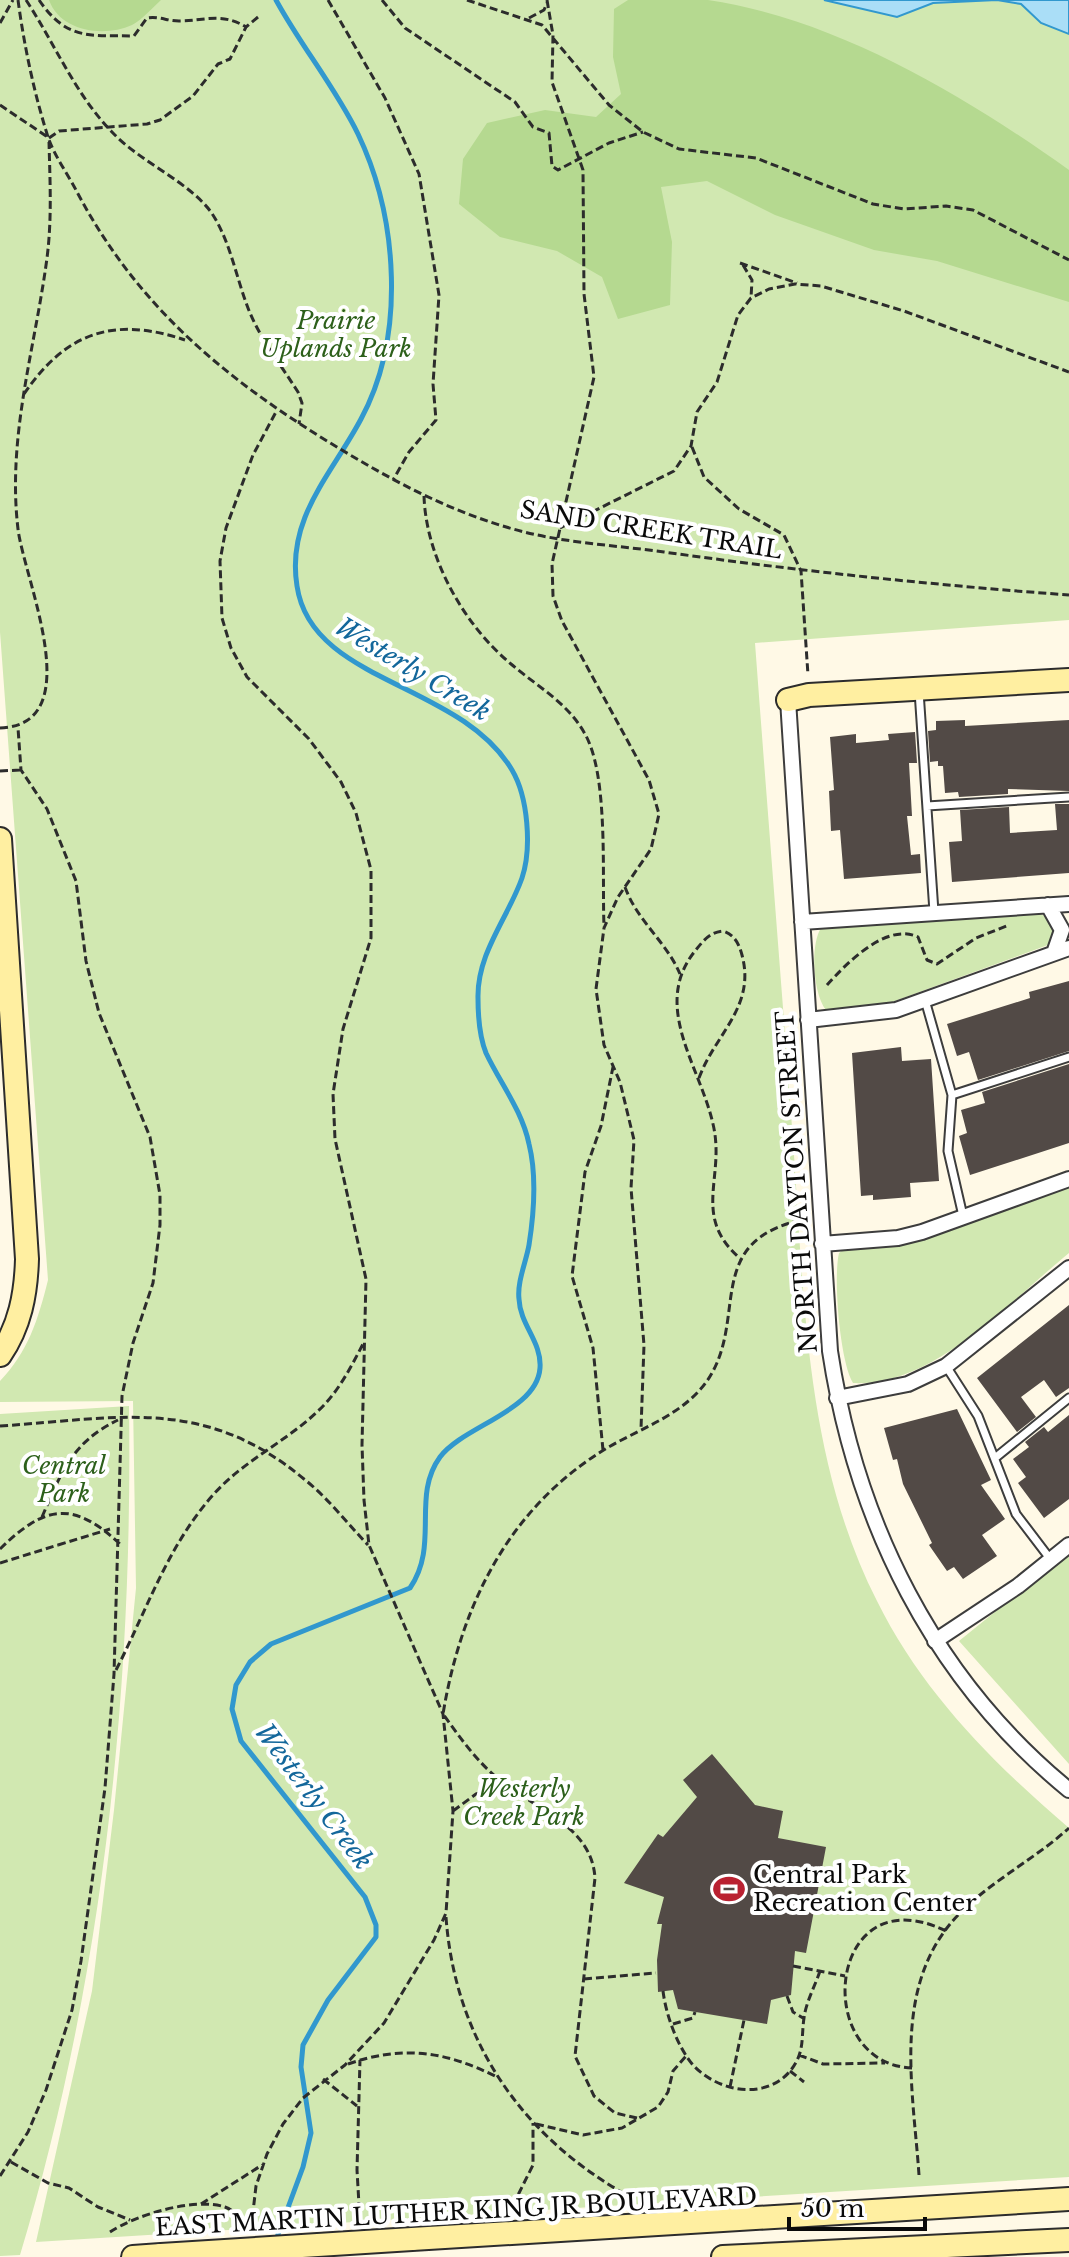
<svg xmlns="http://www.w3.org/2000/svg" width="1069" height="2257" font-family="'Libre Baskerville',serif">
<rect width="100%" height="100%" fill="#fff9e6"/>
<path fill="#d1e8b1" d="M0,0H1069V620L755,643C767,804 780,965 792,1127C804,1285 803,1456 877,1601C922,1692 993,1763 1069,1828V2177L36,2242L92,1991L114,1810L136,1588L133,1401L0,1402V1381C28,1352 38,1320 48,1280L0,632Z
M1038,913L1049,918C1054,930 1056,935 1048,945L892,1002L826,1010C813,994 810,945 821,928Z
M1069,1185V1253C1010,1301 934,1387 853,1383C840,1362 833,1278 839,1253L843,1250L891,1245Z
M129,1406C133,1692 103,1980 20,2255L0,2256V1414Z
M1069,1552V1764L959,1641Z"/>
<path fill="#b5d990" d="M49,0H161C153,7 142,20 132,25C103,38 60,31 49,0Z
M628,0C654,0 682,0 708,0C837,19 965,96 1069,170V302L937,261L874,250L775,215L707,181L661,187L672,242L670,305L618,319L602,277L557,251L500,237L459,204L463,159L487,123L545,110L596,117L621,94L613,57L614,9Z"/>
<path fill="#aadef7" stroke="#3198ce" stroke-width="2" d="M824,0H1069V34L1041,23L1021,4L997,0L933,3L897,17Z"/>
<g fill="none" stroke-linecap="round" stroke-linejoin="round">
<path stroke="#3198ce" stroke-width="5" d="M276,2240L303,2167L311,2133L301,2067L303,2045L328,2000L376,1937V1925L365,1897L241,1741L232,1709L236,1685L250,1662L271,1644L410,1588C440,1544 411,1497 440,1457C463,1426 537,1411 540,1368C542,1342 520,1325 519,1299C517,1282 526,1262 529,1245C534,1213 537,1176 529,1144C522,1110 500,1083 486,1053C480,1038 478,1014 478,998C477,953 508,918 522,878C532,848 528,797 512,770C460,682 311,683 297,586C286,518 332,474 361,419C406,336 398,218 358,134C335,87 301,46 276,0"/>
</g>
<path fill="#524a46" d="M965,720V726L1069,720V791L1008,789V794L959,797L958,792L945,793L943,766H938V761L930,762L928,731L936,730V721Z
M915,732L917,763H909L912,816H907L911,855L920,854L921,873L844,879L840,830L831,831L829,791L834,790L830,737L856,734V743L889,740L888,734Z
M1055,804H1069V873L952,882L949,842L962,841L960,810L1009,807L1010,833L1057,830Z
M1069,981V1051L978,1080L969,1052L957,1056L947,1024L1030,998L1029,992Z
M901,1047L902,1061L931,1059L939,1181L910,1183L911,1197L873,1200V1195L861,1196L852,1053Z
M1069,1064V1143L970,1175L959,1136L967,1133L961,1110L985,1103L982,1092Z
M1069,1305V1388L1056,1397L1044,1380L1021,1397L1036,1417L1017,1432L977,1378Z
M957,1409L991,1480L981,1485L1005,1519L982,1535L997,1556L963,1579L954,1567L947,1571L929,1545L932,1543L903,1484L897,1459L893,1460L884,1428Z
M1069,1415V1499L1044,1518L1018,1483L1026,1477L1013,1459L1029,1447L1025,1442L1044,1427L1048,1432Z
M712,1754L755,1805L783,1811L778,1838L826,1847L806,1953L795,1951L791,1995L771,2000L767,2024L678,2009L673,1990L658,1992L657,1960L662,1924H657L664,1897L624,1883L658,1834L663,1837L697,1797L683,1780Z"/>
<g fill="none" stroke-linecap="round" stroke-linejoin="round">
<defs>
<path id="lane" d="M919,691L934,912
M927,806L1069,797
M925,1000L952,1095L948,1151L963,1216
M952,1095L1069,1057
M946,1366L978,1416L1016,1514L1051,1560
M995,1458L1069,1398"/>
<path id="street" d="M788,700L830,1351C856,1522 933,1679 1069,1790
M1048,905L1062,930L1054,953
M802,922L1069,904
M808,1020L896,1010L1069,948
M822,1244L898,1238L922,1232L1069,1179
M837,1398L908,1384L946,1366L1069,1268
M935,1641L1018,1586L1069,1545"/>
<path id="secondary" d="M788,700L809,695L1069,680
M0,839L27,1259C26,1294 20,1326 0,1355
M412,2239L1069,2199
M133,2257L161,2255
M723,2257L1069,2240"/>
</defs>
<use href="#lane" stroke="#3d3d3d" stroke-width="11"/>
<use href="#street" stroke="#3d3d3d" stroke-width="18"/>
<use href="#secondary" stroke="#2c2c2c" stroke-width="26"/>
<path stroke="#2c2c2c" stroke-width="3" stroke-dasharray="8 4" stroke-linecap="butt" d="M18,0C24,45 34,93 48,137C54,155 67,173 76,190C135,303 220,375 327,441C386,477 445,510 513,529C562,543 614,545 664,552C799,571 933,585 1069,595
M26,0C55,44 75,94 112,132C140,162 188,181 211,212C230,240 236,277 248,308C260,339 281,365 298,392L302,403L299,424
M39,0C67,41 90,35 134,36L147,18C159,16 167,21 179,21C204,21 222,12 246,27
M328,0L385,98L419,174L439,295L433,384L436,420L409,452L393,480
M382,0L405,28L515,102L533,127L549,133L552,166L558,170L609,143L643,132
M467,0L542,25L609,105L643,132L679,149L756,158L873,204L904,209L946,206L973,210L1069,260
M547,0L553,35L552,82L583,170L584,294L594,377L552,564L553,596L562,621L649,780L659,814L651,849L618,897L604,928L596,989L604,1045L620,1082L634,1140L631,1188L644,1345L641,1429
M529,18L544,10L547,3
M0,23L13,0
M0,105L49,138
M49,138L59,131L147,124L160,120L193,96L218,64L230,59L246,27L258,17
M740,263L797,283
M743,265L752,280L751,298
M24,394C66,332 114,316 185,340
M692,447L704,477L739,509L784,535L801,571L808,675
M424,496C426,558 464,625 511,664C539,688 572,705 588,740C608,784 602,877 604,927
M560,528L674,471L691,446L697,412L717,382L738,315L751,298L769,289L795,284L821,286L904,311L1069,372
M0,728C90,725 24,579 18,529C7,436 35,349 47,258C52,219 50,181 49,142
M0,771L21,770
M625,887C637,921 666,941 680,974
M827,985C846,964 886,922 918,937L927,960L937,964L976,938L1009,925
M699,1078C715,1034 756,1007 742,955C739,944 735,935 723,931C710,932 703,941 695,951C651,1006 700,1066 713,1124C726,1178 690,1217 742,1260
M0,1426C120,1418 204,1396 304,1479C328,1498 347,1523 368,1545
M603,1450L593,1348L572,1276L585,1172L601,1126L613,1067
M42,1517C61,1473 72,1442 118,1420
M0,1549C45,1505 73,1500 120,1544
M0,1563L58,1545
M116,1670C147,1610 167,1547 213,1495C243,1461 284,1443 317,1412C338,1393 351,1367 364,1342
M453,1811L476,1794L505,1784
M446,1917C455,2041 523,2139 632,2198
M793,1966L845,1976
M584,1979L656,1973
M663,1991C666,2015 677,2046 693,2065C718,2092 766,2101 791,2070C805,2052 801,2038 804,2018C806,2002 815,1986 820,1971
M787,1996L793,2012L803,2018
M673,2024L693,2018L695,2012
M799,2055L823,2064L885,2063
M348,2064C403,2045 445,2051 497,2077
M912,2068C810,2064 827,1873 946,1931
M790,2071L804,2082
M323,2079L357,2106
M730,2087L744,2020
M637,2118L615,2113L594,2096L575,2056L595,1878C592,1828 539,1810 505,1784C480,1766 461,1739 443,1714C461,1605 509,1507 607,1448C641,1428 683,1415 707,1381C750,1319 700,1240 806,1219
M536,2124L583,2135L622,2128L658,2107L668,2092L673,2071L687,2055
M11,2162L48,2183L69,2188L98,2207L130,2220
M919,2175C913,2087 891,1984 959,1914C991,1881 1035,1859 1069,1828
M0,2176L28,2132L46,2090L72,2010L81,1961L105,1788L114,1674L122,1396L133,1343L153,1283L160,1225V1195L150,1137L99,1013L86,961L76,881L47,809L21,770L18,728
M201,2204L262,2165
M513,2205L533,2165V2123
M360,2222L357,2170L360,2060
M251,2229L256,2186L267,2154L283,2124L303,2098L345,2065L384,2023L434,1940L446,1913L453,1811L443,1714L369,1545L364,1500L362,1445L366,1279L335,1139L333,1094L343,1029L371,938V870L356,813L341,782L309,739L247,677L231,648L222,618L220,561L226,528L253,455L277,410
M110,2232C136,2215 194,2197 225,2207C235,2211 242,2218 250,2225"/>
<use href="#lane" stroke="#fff" stroke-width="7"/>
<use href="#street" stroke="#fff" stroke-width="14"/>
<use href="#secondary" stroke="#ffefa1" stroke-width="22"/>
<defs>
<path id="secondary-bridge" d="M161,2255L412,2239"/>
</defs>
<use href="#secondary-bridge" stroke="#2c2c2c" stroke-width="26" stroke-linecap="butt"/>
<path stroke="#2c2c2c" stroke-width="3" stroke-dasharray="8 4" stroke-linecap="butt" d="M58,1545L110,1529"/>
<use href="#secondary-bridge" stroke="#ffefa1" stroke-width="22"/>
</g>
<defs>
<symbol id="stadium-bare" viewBox="-9 -9 18 18"><path d="M0-5a6.5 5 0 1 0 0 10a6.5 5 0 1 0 0-10ZM-3.5-1.8h7v3.6h-7Z" fill="#ba2131" stroke="#fff" stroke-width="2.5" paint-order="stroke"/></symbol>
</defs>
<g fill-rule="evenodd">
<use href="#stadium-bare" x="707" y="1867" width="44" height="44"/>
</g>
<g text-anchor="middle" stroke-width="8" stroke-linejoin="round" paint-order="stroke">
<g font-size="24" font-style="italic" fill="#2d601b" stroke="#fff">
<text x="336" y="329">Prairie<tspan x="336" dy="28">Uplands Park</tspan></text>
<text x="64" y="1474">Central<tspan x="64" dy="28">Park</tspan></text>
<text x="524" y="1797">Westerly<tspan x="524" dy="28">Creek Park</tspan></text>
</g>
<g font-size="24" fill="#0a0a0a" stroke="#fff">
<text transform="translate(651 530) rotate(9)" y="8">SAND CREEK TRAIL</text>
<text transform="translate(797 1182) rotate(-94)" y="8">NORTH DAYTON STREET</text>
<text transform="translate(456 2212) rotate(-3)" y="8">EAST MARTIN LUTHER KING JR BOULEVARD</text>
</g>
<g font-size="24" fill="#0a0a0a" stroke="#fff" text-anchor="start">
<text x="753" y="1883">Central Park<tspan x="753" dy="28">Recreation Center</tspan></text>
</g>
<g font-size="26" font-style="italic" fill="#13679b" stroke="#fff">
<text transform="translate(413 669) rotate(31)" y="9">Westerly Creek</text>
<text transform="translate(314 1796) rotate(53)" y="9">Westerly Creek</text>
</g>
</g>
<path d="M789 2217v12h136v-12" fill="none" stroke="#0a0a0a" stroke-width="4"/>
<text x="801" y="2217" font-size="24" fill="#0a0a0a" stroke="#ffffff" stroke-width="6" paint-order="stroke">50 m</text>
</svg>
